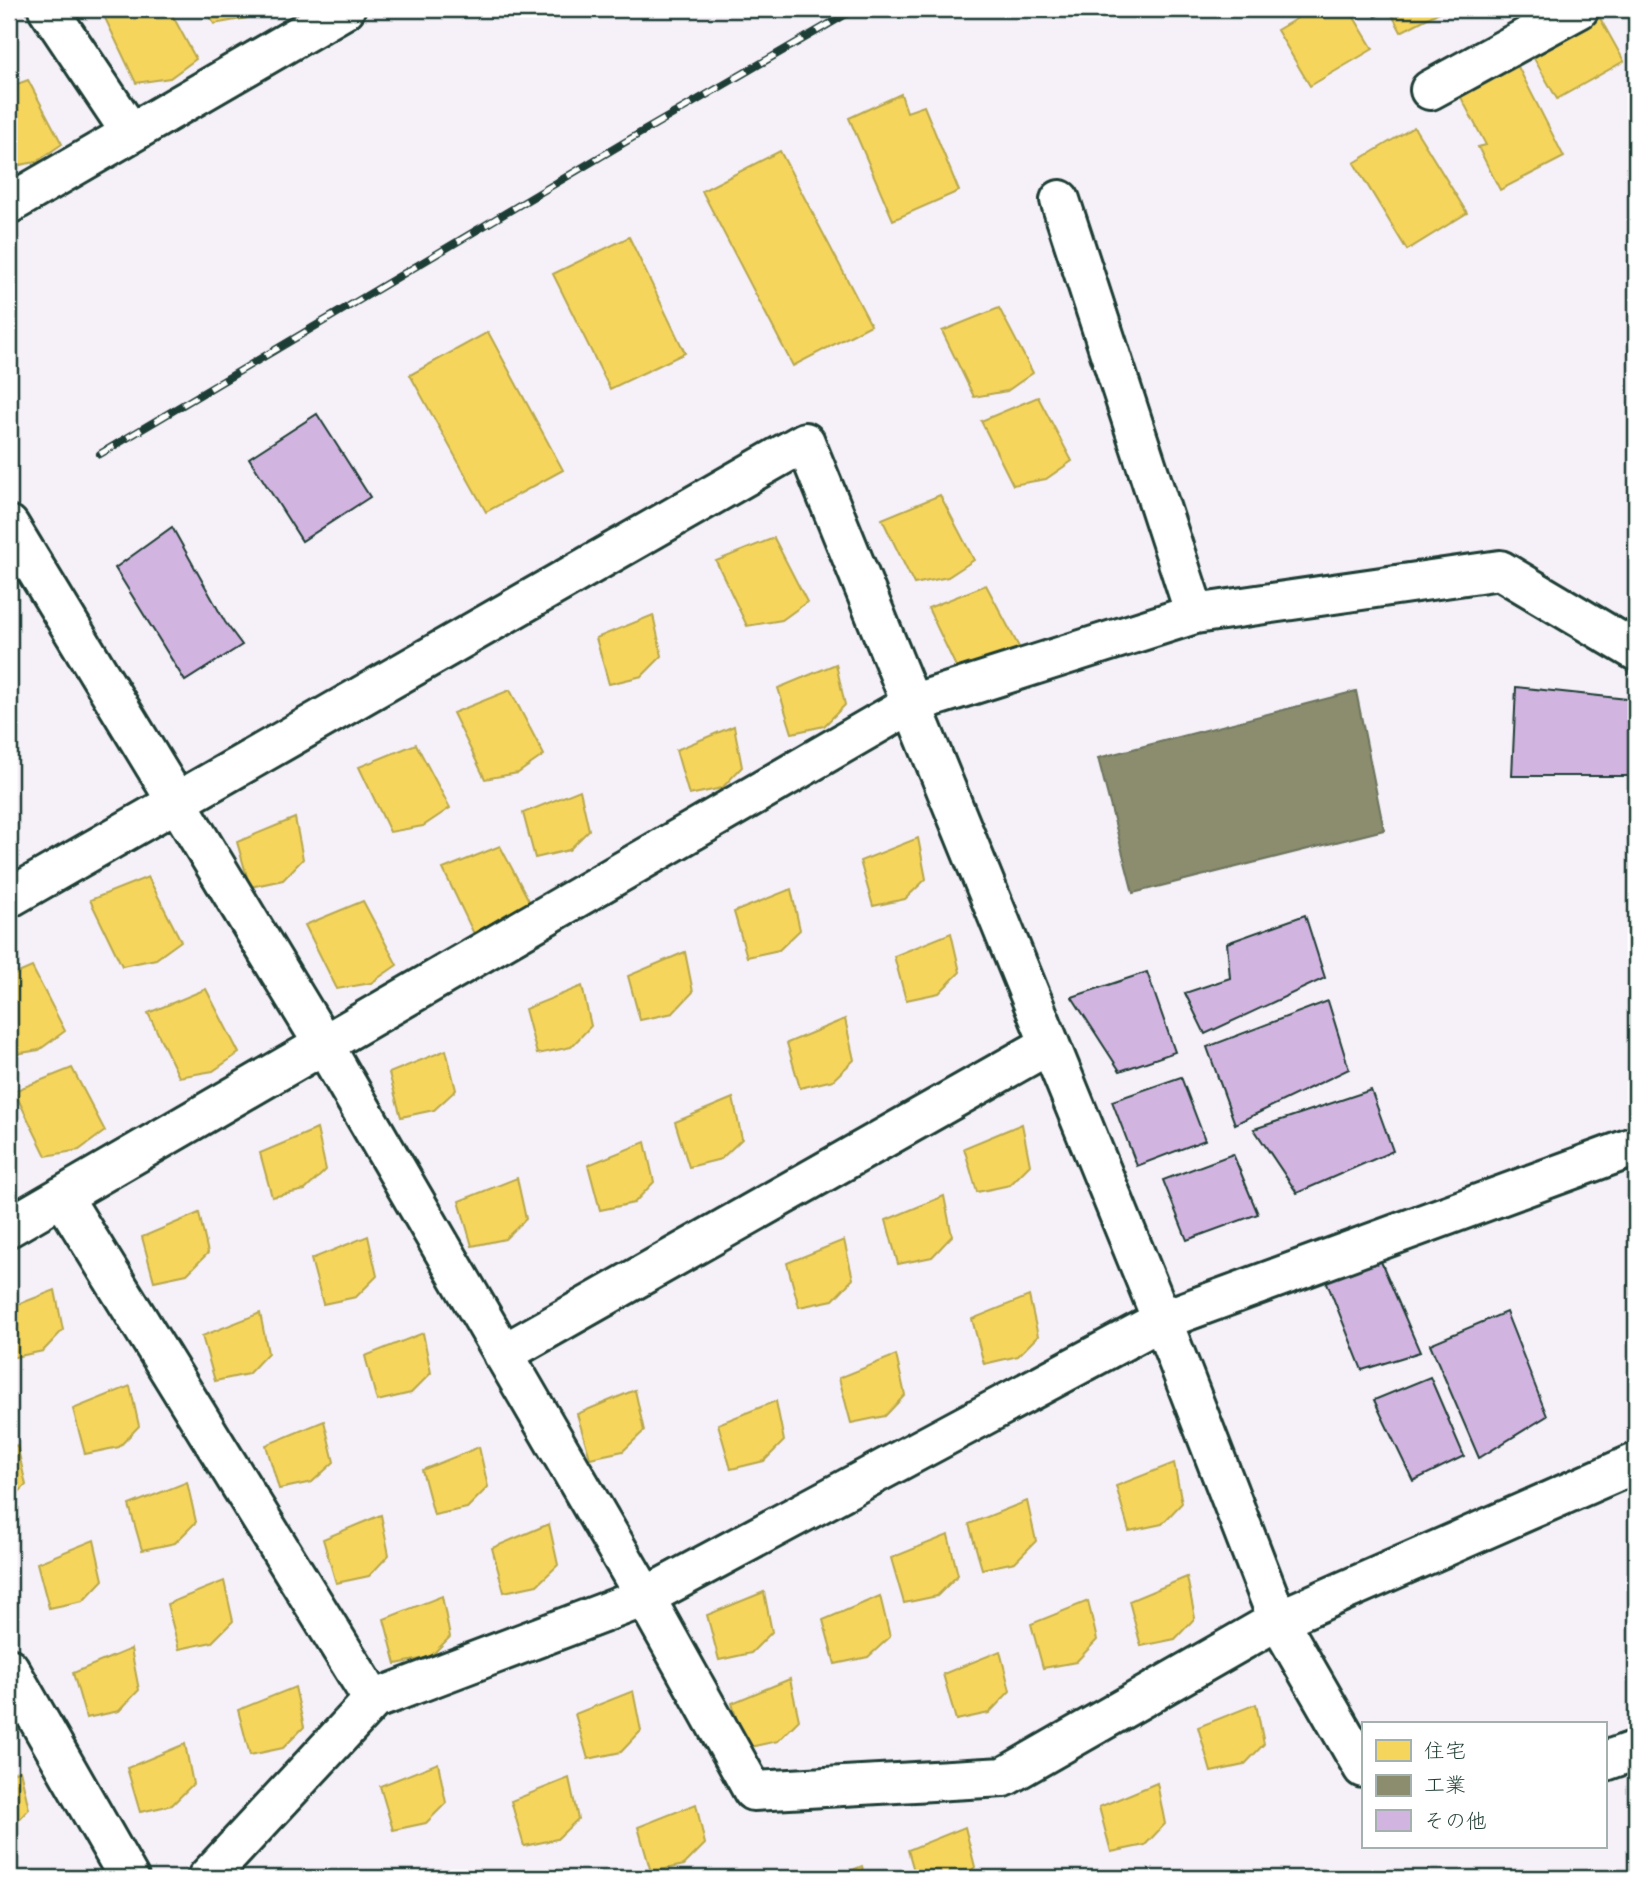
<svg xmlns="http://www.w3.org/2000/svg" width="1645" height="1887" font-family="'Gochi Hand','Klee One',sans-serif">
<rect width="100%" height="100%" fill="#f6f0f9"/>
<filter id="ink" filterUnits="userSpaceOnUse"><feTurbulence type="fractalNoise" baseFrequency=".0143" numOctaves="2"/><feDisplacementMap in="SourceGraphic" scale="14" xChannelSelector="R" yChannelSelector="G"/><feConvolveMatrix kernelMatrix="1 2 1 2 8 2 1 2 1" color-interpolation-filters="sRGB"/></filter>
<g filter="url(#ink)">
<path fill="#f6d55c" stroke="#b6a750" stroke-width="2" d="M127,9H169L196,59L170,78L136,83L105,18Z
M206,9H261L247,18L214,24Z
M1313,9H1349L1373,49L1310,86L1277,30Z
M1389,9H1445L1401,32Z
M1596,11L1624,61L1557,99L1528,48Z
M1512,55L1564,157L1500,190L1478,147L1486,145L1454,84Z
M28,80L62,144L36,162L9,167V87Z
M901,94L907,112L924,106L959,191L893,220L849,118Z
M1414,127L1467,213L1407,250L1354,163Z
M780,151L871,325L793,366L702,191Z
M629,237L685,353L610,389L553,274Z
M999,308L1033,373L1007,391L974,397L942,331Z
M488,332L563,470L486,512L410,375Z
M1038,397L1072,461L1046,479L1013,485L981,421Z
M940,495L974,560L948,577L914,584L882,519Z
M774,538L807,602L782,620L747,626L716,561Z
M986,585L1020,649L993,667L959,673L928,608Z
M653,615L662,656L642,676L609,684L596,638Z
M836,664L845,705L824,726L792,733L778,688Z
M510,690L544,755L518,773L485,779L453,713Z
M734,726L742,767L722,788L689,795L676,750Z
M416,744L450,808L423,826L390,832L359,767Z
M580,790L589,830L569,850L535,858L523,813Z
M295,818L303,859L283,880L250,887L237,842Z
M918,838L926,879L905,899L873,906L860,861Z
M500,846L534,910L507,928L474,934L443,869Z
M148,877L181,941L156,959L122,966L90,900Z
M791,889L800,930L779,950L747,957L734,912Z
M363,901L397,965L371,983L337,989L305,925Z
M951,933L960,972L939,993L906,1000L894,956Z
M685,952L693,992L673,1013L640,1020L628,976Z
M32,967L65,1031L39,1050L9,1055V977Z
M582,986L591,1026L571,1047L537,1054L525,1009Z
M206,989L239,1053L213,1071L179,1077L148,1013Z
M845,1019L854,1060L833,1080L800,1088L787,1043Z
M446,1050L456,1090L434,1110L401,1117L389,1073Z
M72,1068L105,1131L79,1150L46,1156L14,1091Z
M733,1098L742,1139L721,1159L689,1167L675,1122Z
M1022,1124L1030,1165L1010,1185L977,1192L964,1148Z
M317,1129L326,1170L305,1190L272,1197L260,1153Z
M645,1142L654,1182L634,1203L600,1210L588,1165Z
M517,1178L526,1219L505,1239L472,1246L459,1201Z
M944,1196L952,1236L932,1257L898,1264L886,1220Z
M199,1213L208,1253L187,1274L154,1281L142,1237Z
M368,1236L377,1276L356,1297L323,1304L311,1259Z
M844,1240L853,1279L833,1300L799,1307L787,1263Z
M55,1290L63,1330L43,1351L10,1358L9,1308Z
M1029,1296L1038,1336L1018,1356L984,1364L972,1319Z
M260,1313L268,1353L248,1374L215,1381L202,1336Z
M423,1333L431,1373L411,1393L377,1401L365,1356Z
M896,1355L905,1395L885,1416L851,1423L839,1378Z
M130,1386L139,1426L119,1447L85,1454L73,1409Z
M635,1390L644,1431L623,1451L590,1458L577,1414Z
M776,1401L784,1441L764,1461L731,1469L718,1424Z
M324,1421L334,1462L312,1482L279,1489L266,1445Z
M17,1445L26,1485L9,1502V1448Z
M479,1447L488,1487L467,1508L434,1515L422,1470Z
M1174,1463L1182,1503L1162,1524L1129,1531L1116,1486Z
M187,1482L196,1522L175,1543L142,1550L129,1505Z
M1027,1501L1036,1541L1015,1562L982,1569L969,1524Z
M381,1515L389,1555L369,1576L336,1583L323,1539Z
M549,1524L558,1565L537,1585L504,1592L492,1548Z
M948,1535L958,1575L937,1596L904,1603L891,1558Z
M94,1540L103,1580L83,1601L49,1608L37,1563Z
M1187,1577L1195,1618L1175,1639L1141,1646L1129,1601Z
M224,1581L233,1621L212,1642L179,1649L167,1604Z
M764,1592L772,1632L751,1653L719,1660L707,1615Z
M442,1596L450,1637L430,1657L396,1664L384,1619Z
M880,1596L890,1637L868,1657L835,1664L823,1620Z
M1088,1601L1097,1640L1076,1662L1043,1668L1031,1624Z
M131,1649L139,1690L119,1711L86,1718L73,1673Z
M1000,1651L1010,1691L989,1713L956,1720L943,1674Z
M790,1679L799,1720L778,1741L745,1748L732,1703Z
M295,1687L304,1727L283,1748L250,1755L238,1710Z
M633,1691L641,1731L621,1752L588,1759L575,1714Z
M1256,1704L1264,1744L1244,1765L1211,1772L1198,1727Z
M185,1744L193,1784L172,1805L140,1812L127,1768Z
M438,1763L446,1803L426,1823L393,1830L380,1786Z
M20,1770L29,1809L9,1830V1774Z
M569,1778L578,1819L557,1839L524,1846L511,1801Z
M1157,1783L1165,1824L1145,1845L1111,1852L1099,1807Z
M696,1804L705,1844L684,1865L651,1872L638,1827Z
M965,1827L975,1867L964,1878H916L908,1850Z
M862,1866L865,1878H832Z"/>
<path fill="#8c8c6e" stroke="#6b745d" stroke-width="2" d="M1356,691L1384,830L1133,893L1098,758Z"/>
<path fill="#d2b4e0" stroke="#1f3d34" stroke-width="2" d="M1370,9H1389L1375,17Z
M317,414L370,497L302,541L249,458Z
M172,527L225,622L242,645L185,681L115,568Z
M1516,687L1636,700V776H1512Z
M1305,915L1325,978L1205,1034L1185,993L1230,978L1227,943Z
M1147,972L1175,1052L1120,1071L1072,997Z
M1328,1001L1349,1069L1235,1124L1207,1047Z
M1181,1077L1205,1140L1137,1166L1112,1101Z
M1371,1090L1393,1151L1297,1193L1254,1129Z
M1233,1154L1258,1214L1187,1240L1163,1180Z
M1376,1250L1420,1352L1362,1370L1322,1270Z
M1506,1312L1547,1416L1479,1458L1430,1344Z
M1430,1377L1464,1456L1413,1481L1374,1400Z"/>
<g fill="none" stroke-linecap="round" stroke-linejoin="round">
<defs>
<path id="street" d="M48,9L131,133
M1430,90L1579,9
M1060,200L1195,614
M9,204L345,9
M9,525L324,1045L645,1597L753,1791L1004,1777L1278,1620L1636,1463
M9,898L805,442L1162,1320L1278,1620L1363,1768
M62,1196L373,1700
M9,1227L911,704L1195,614L1500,570L1636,651
M503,1354L1050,1044
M9,1668L129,1878
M1605,1761L1636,1750
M207,1878L373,1700L645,1597L1162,1320L1636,1146"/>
</defs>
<use href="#street" stroke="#1f3d34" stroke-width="44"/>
<use href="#street" stroke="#fff" stroke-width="38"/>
<defs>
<path id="rail" d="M100,454L642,132L855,9"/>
</defs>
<use href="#rail" stroke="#1f3d34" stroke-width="8"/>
<use href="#rail" stroke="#fff" stroke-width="5" stroke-dasharray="16" stroke-linecap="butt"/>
</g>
</g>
<rect width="1645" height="1887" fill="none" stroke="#fff" stroke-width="35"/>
<rect x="18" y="18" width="1610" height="1852" fill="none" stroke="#1f3d34" stroke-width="2.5" filter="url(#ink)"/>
<rect x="1362" y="1722" width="245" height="126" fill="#ffffff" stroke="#a5b1ae" stroke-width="2"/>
<rect x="1376" y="1740" width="35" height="21" fill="#f6d55c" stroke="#a5b1ae" stroke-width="2"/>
<text x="1424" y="1758" font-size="21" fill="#1f3d34">住宅</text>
<rect x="1376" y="1775" width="35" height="21" fill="#8c8c6e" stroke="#a5b1ae" stroke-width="2"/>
<text x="1424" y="1792" font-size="21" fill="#1f3d34">工業</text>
<rect x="1376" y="1810" width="35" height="21" fill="#d2b4e0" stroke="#a5b1ae" stroke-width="2"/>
<text x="1424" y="1828" font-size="21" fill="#1f3d34">その他</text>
</svg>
